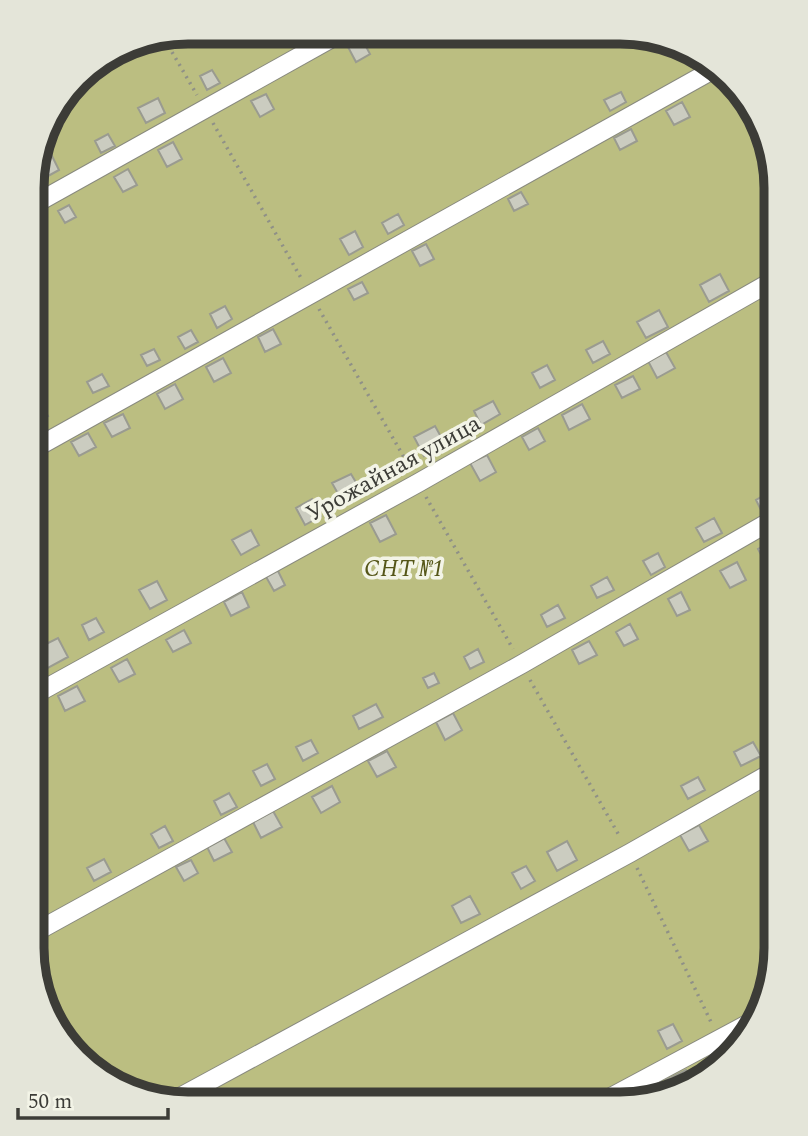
<svg xmlns="http://www.w3.org/2000/svg" width="808" height="1136" font-family="Spectral,serif">
<rect width="100%" height="100%" fill="#e5e6da"/>
<path fill="#bbbe81" d="M641,33L715,64L761,119L776,187V959L750,1035L689,1089L621,1104L168,1103L101,1078L47,1017L32,949L33,167L52,110L85,70L137,40Z"/>
<path fill="#cbccc0" stroke="#9a9b90" stroke-width="2" d="M362,39L370,54L356,62L348,47Z
M686,52L703,59L691,66L684,53Z
M212,70L220,83L207,90L200,76Z
M621,92L626,102L610,111L604,100Z
M266,94L274,109L260,117L251,101Z
M158,98L165,113L146,123L138,108Z
M682,102L690,117L674,125L666,111Z
M631,129L637,141L620,150L614,138Z
M108,134L115,146L101,153L95,141Z
M173,142L182,159L167,167L158,150Z
M51,154L59,170L39,181L33,169L34,163Z
M128,169L137,185L123,192L114,177Z
M521,192L528,204L514,211L508,199Z
M69,205L76,217L65,223L58,211Z
M398,214L404,225L388,234L382,223Z
M355,231L363,247L349,255L340,239Z
M426,244L434,259L420,266L412,251Z
M720,274L729,291L709,302L700,285Z
M362,282L368,293L354,300L348,289Z
M225,306L232,319L217,328L210,314Z
M659,310L668,327L646,338L637,322Z
M273,329L281,344L265,352L258,337Z
M191,330L198,342L185,349L178,337Z
M603,341L610,354L593,363L586,350Z
M154,349L160,360L147,366L141,355Z
M666,352L675,368L657,378L648,361Z
M223,358L231,373L214,382L206,367Z
M547,365L555,380L540,388L532,373Z
M102,374L109,386L93,393L87,382Z
M633,376L640,389L622,398L615,385Z
M175,384L183,399L165,409L157,394Z
M39,400L48,416L32,424V404Z
M493,401L500,414L481,425L474,411Z
M582,404L590,419L569,430L562,415Z
M123,414L130,428L112,437L104,423Z
M435,426L445,444L424,456L414,437Z
M538,428L545,441L529,450L522,437Z
M88,433L96,447L79,456L71,442Z
M487,455L496,472L480,481L470,463Z
M351,474L360,489L341,499L332,483Z
M770,492L776,505L762,512L756,500Z
M312,499L321,516L305,525L296,508Z
M386,515L396,534L380,542L370,523Z
M714,518L722,533L704,542L696,528Z
M251,530L259,545L241,555L232,540Z
M773,541L776,548V559L766,564L758,549Z
M658,553L665,567L651,575L643,561Z
M737,562L746,580L730,588L720,571Z
M277,569L285,585L274,591L265,575Z
M607,577L614,590L597,598L591,586Z
M157,581L167,600L150,609L139,590Z
M242,592L249,607L231,616L224,602Z
M681,592L690,610L677,616L668,599Z
M558,605L565,618L547,627L541,615Z
M96,618L104,632L89,640L82,625Z
M630,624L638,639L624,646L616,632Z
M184,630L191,643L173,652L166,640Z
M58,638L68,657L46,669L36,649Z
M589,641L597,655L579,664L572,650Z
M478,649L484,662L470,669L464,657Z
M127,659L135,674L119,682L111,668Z
M434,673L439,683L428,688L423,678Z
M77,686L85,701L65,711L58,696Z
M376,704L383,717L359,729L353,716Z
M453,713L462,730L445,740L436,722Z
M311,740L318,753L303,761L296,747Z
M753,742L761,756L741,766L734,752Z
M387,751L396,767L377,777L368,761Z
M267,764L275,779L261,786L253,771Z
M698,777L705,790L688,799L681,786Z
M776,783V804L774,805L766,789Z
M332,786L340,802L321,813L312,797Z
M229,793L237,807L221,815L214,801Z
M273,811L282,827L261,838L253,822Z
M699,825L708,841L689,851L680,835Z
M165,826L173,841L159,848L151,834Z
M224,838L232,852L214,861L207,847Z
M567,841L577,860L557,871L547,852Z
M104,859L111,872L94,881L87,868Z
M191,860L198,873L184,881L176,867Z
M526,866L535,881L521,889L512,873Z
M470,896L480,914L461,923L452,906Z
M673,1024L682,1041L667,1049L658,1031Z
M686,1070L693,1084L673,1092L666,1080Z"/>
<g fill="none" stroke-linecap="round" stroke-linejoin="round">
<defs>
<path id="minor" d="M33,205L334,37
M32,450L718,67
M32,696L418,483L776,279
M32,934L522,664L776,518
M169,1103L630,853L776,770
M598,1104L755,1020"/>
</defs>
<use href="#minor" stroke="#898a7f" stroke-width="20"/>
<path stroke="#8f9087" stroke-width="3.5" stroke-dasharray="2 5" stroke-linecap="butt" d="M165,40L197,95
M213,123L301,278
M319,309L409,466
M426,497L513,649
M530,680L620,837
M637,868L711,1022"/>
<use href="#minor" stroke="#fff" stroke-width="18"/>
</g>
<g text-anchor="middle" stroke-width="7" stroke-linejoin="round" paint-order="stroke">
<g font-size="24" fill="#3c3c37" stroke="#f3f4e7">
<text transform="translate(393 468) rotate(-29)" y="8">Урожайная улица</text>
</g>
<g font-size="24" font-style="italic" fill="#555618" stroke="#f3f4e7">
<text x="404" y="576">СНТ №1</text>
</g>
</g>
<path d="M0 0H808V1136H0ZM188 44H620A144 144 0 0 1 764 188V948A144 144 0 0 1 620 1092H188A144 144 0 0 1 44 948V188A144 144 0 0 1 188 44Z" fill="#e4e5d9" fill-rule="evenodd"/>
<path fill="none" stroke="#3c3c37" stroke-width="9" d="M188 44H620A144 144 0 0 1 764 188V948A144 144 0 0 1 620 1092H188A144 144 0 0 1 44 948V188A144 144 0 0 1 188 44Z"/>
<path d="M18 1108v10h150v-10" fill="none" stroke="#3c3c37" stroke-width="3.5"/>
<text x="28" y="1108" font-size="21" fill="#3c3c37" stroke="#f3f4e7" stroke-width="5" paint-order="stroke">50 m</text>
</svg>
